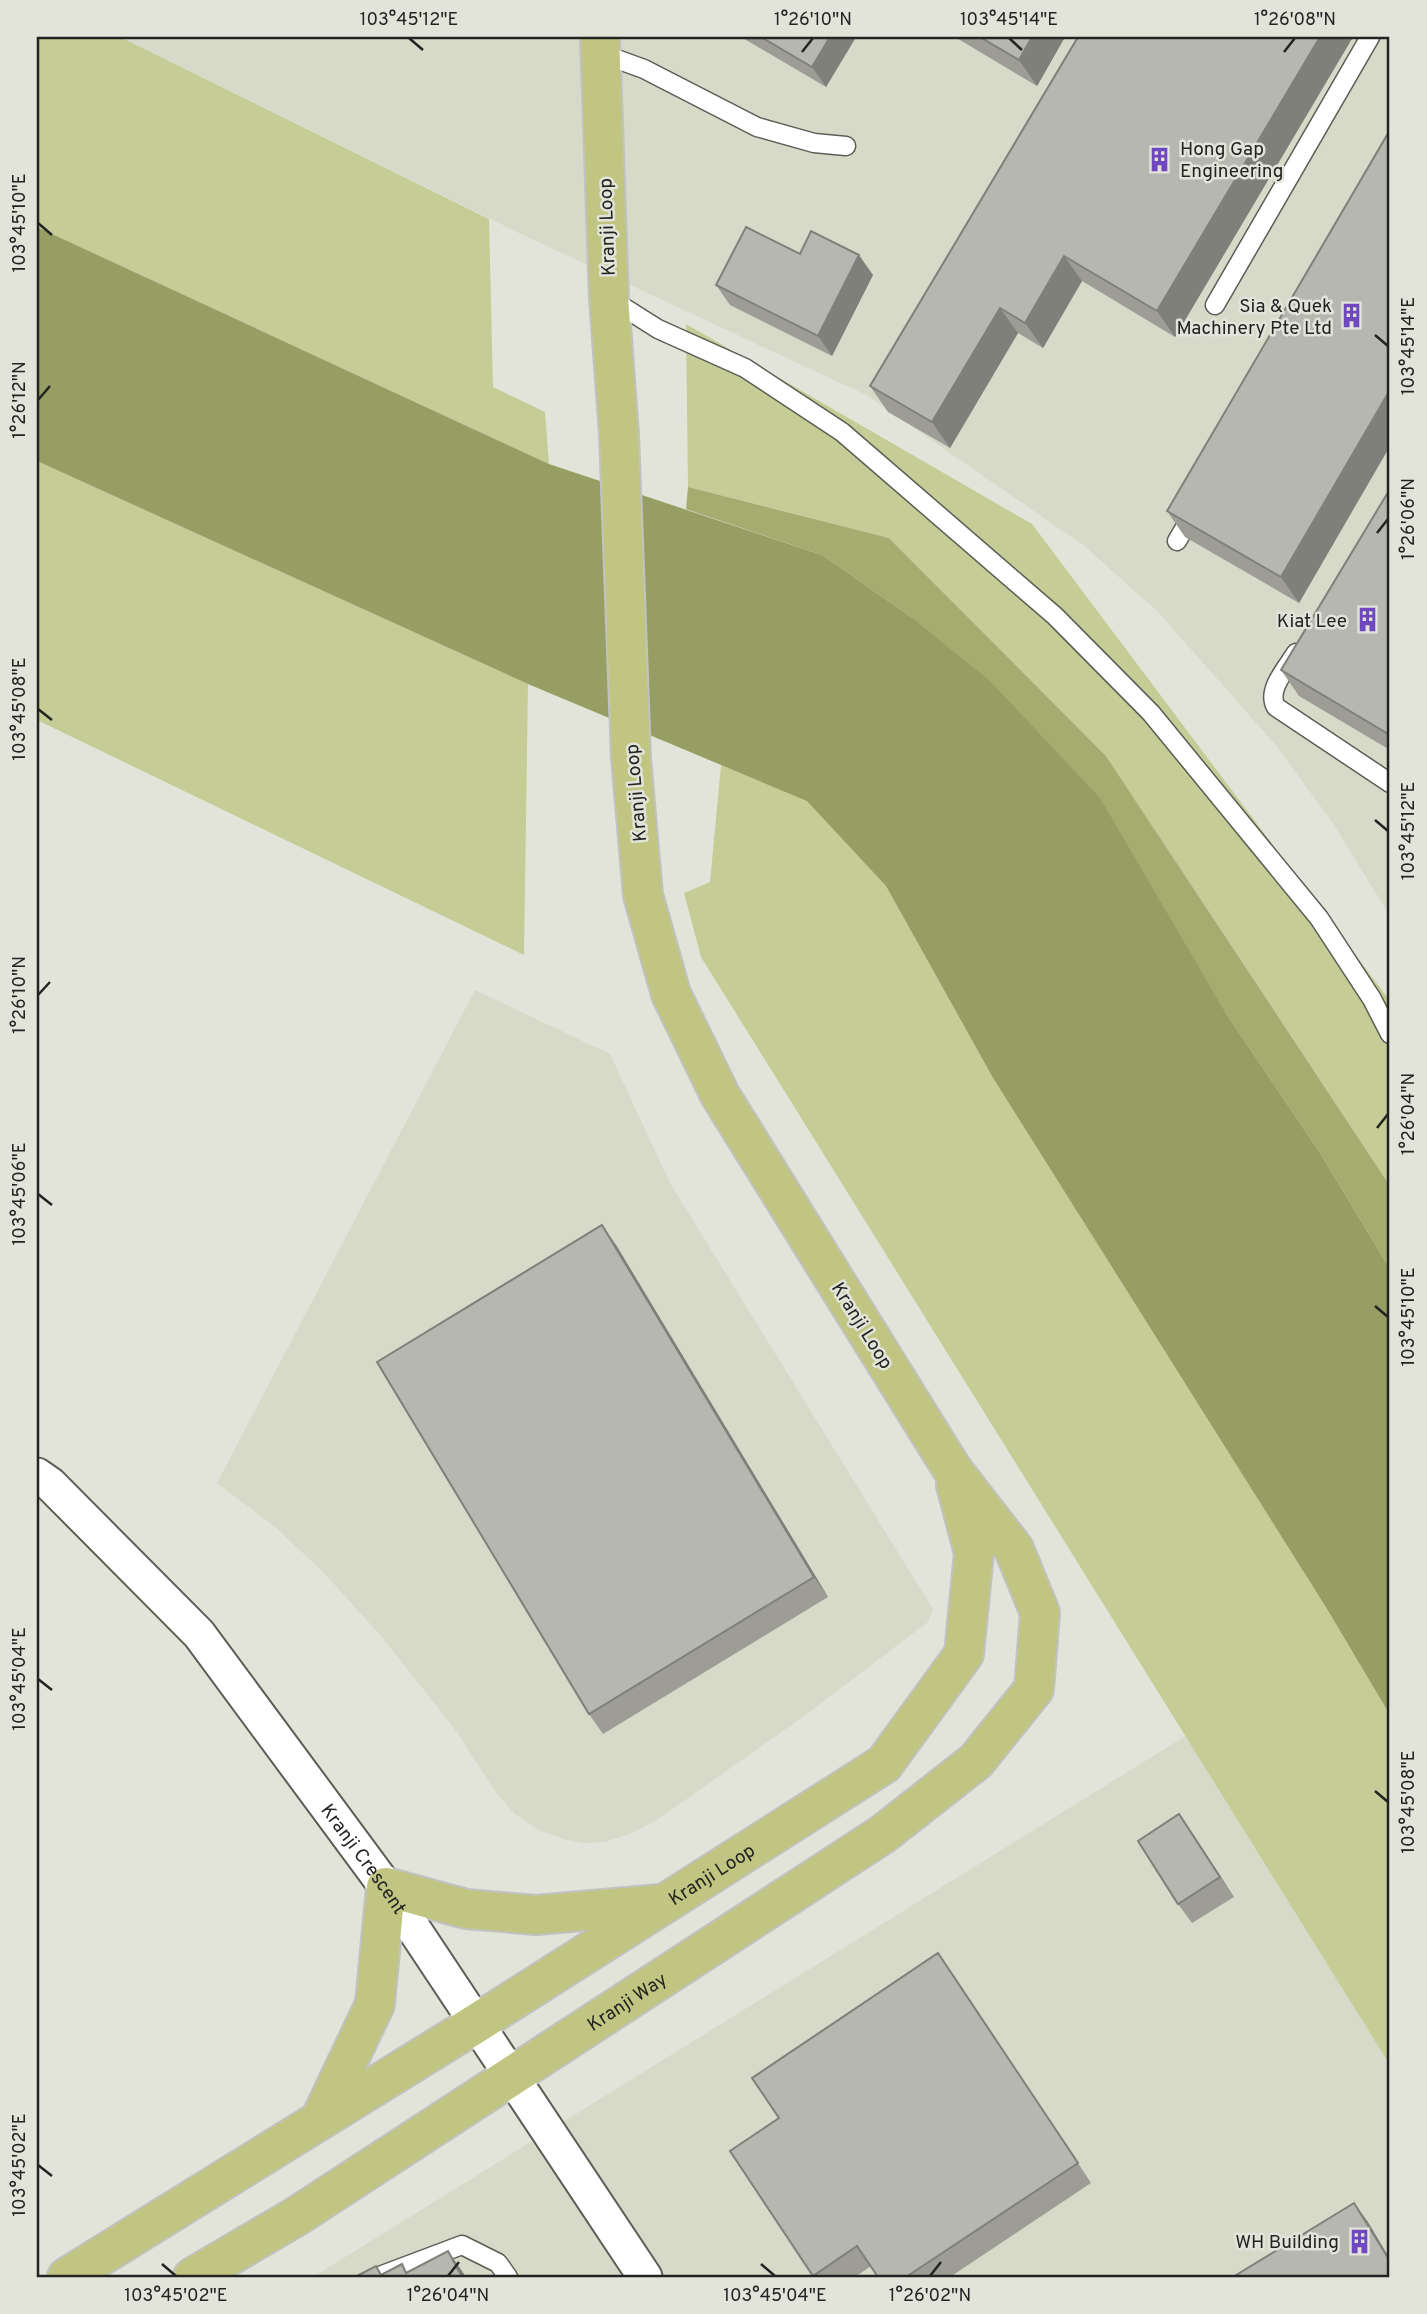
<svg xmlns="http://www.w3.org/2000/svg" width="1427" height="2314" font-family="Overpass,sans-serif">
<rect width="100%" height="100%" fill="#e2e4da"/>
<path fill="#d7dac9" d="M120,37H1390V916L1332,822L1274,743L1157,611L1083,545L866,395L519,233Z
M475,990L610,1054L670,1183L933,1609L928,1622L804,1716L660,1818L632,1833L605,1842L584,1843L563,1839L539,1830L515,1814L494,1790L457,1732L381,1636L322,1571L274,1526L217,1483Z
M1187,1735L1390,2065V2277H313Z"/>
<path fill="#c5cc95" d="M37,37H120L489,219L493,387L545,412L549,464L37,227Z
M686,324L1032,524L1390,1001V1186L1106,756L889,538L688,487Z
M37,461L528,684L524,955L37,720Z
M721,765L807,800L886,886L993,1078L1327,1609L1390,1715V2065L701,957L684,893L710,882Z"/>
<path fill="#a5ac70" d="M688,487L889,538L1106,756L1390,1186V1269L1320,1153L1225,1012L911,617L822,555L686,509Z"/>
<path fill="#979e63" d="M37,227L549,464L822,555L911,617L990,681L1100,798L1225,1012L1320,1153L1390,1269V1715L1327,1609L993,1078L886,886L807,801L528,684L37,461Z"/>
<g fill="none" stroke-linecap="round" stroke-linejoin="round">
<defs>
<path id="lane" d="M600,53L644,69L757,127L814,143L846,146
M609,298L658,329L745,368L842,432L1055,616L1151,713L1319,918L1372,999L1390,1034
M1215,305L1370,37
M1177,541L1194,512
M1296,653C1287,668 1266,690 1276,707L1390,783
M377,2277L462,2245L498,2263L508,2277"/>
<g id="street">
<path id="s1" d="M37,1475L50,1484L199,1634L386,1887L645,2277"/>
</g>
<g id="primary">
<path d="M321,2118L375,2004L386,1887L466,1909L536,1915L661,1904"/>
<path id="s2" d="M67,2277L477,2023L884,1764L964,1654L974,1553L956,1485"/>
<path id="s3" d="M193,2277L297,2216L883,1834L976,1761L1034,1689L1040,1613L1014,1549L952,1469L720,1095L671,994L643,895L631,758L619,434L609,298L600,37"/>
</g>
</defs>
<use href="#lane" stroke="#5c5d55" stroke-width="21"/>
<use href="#street" stroke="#5c5d55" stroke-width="37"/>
<use href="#primary" stroke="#c1c2c1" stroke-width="42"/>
<use href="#lane" stroke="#fff" stroke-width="18"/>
<use href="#street" stroke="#fff" stroke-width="33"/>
<use href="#primary" stroke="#c0c581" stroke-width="38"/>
</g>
<path fill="#9d9d96" d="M741,37H856L826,87Z
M955,37H1065L1037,86Z
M1078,37H1353L1175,337L1082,281L1043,348L1018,333L950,448L888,412L870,386Z
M1390,130V446L1299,603L1185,537L1167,511Z
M800,254L873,275L832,356L730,305L716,285Z
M1390,489V750L1299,696L1281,670Z
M616,1245L828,1597L603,1734L589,1714Z
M1179,1814L1234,1897L1192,1923L1178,1904Z
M938,1953L1091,2183L950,2277H878L871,2266L855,2277H814L730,2151L779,2118Z"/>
<path fill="#7f807a" d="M830,37H856L826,87L812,67Z
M1032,37H1065L1037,86L1019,60Z
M1320,37H1353L1175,337L1157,311Z
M859,255L873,275L832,356L818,336Z
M1064,256L1082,281L1043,348L1025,323Z
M1000,308L1018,333L950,448L932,422Z
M1390,390V446L1299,603L1281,577Z
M602,1225L616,1245L828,1597L814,1577Z
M1179,1814L1193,1834L1234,1897L1220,1877Z
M938,1953L952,1973L1091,2183L1078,2163Z
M1354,2203L1368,2222L1390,2259V2261Z
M448,2251L462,2271L466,2277H462Z"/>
<path fill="#b6b7ae" stroke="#7f807a" stroke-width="2" d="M761,37H830L812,67Z
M980,37H1032L1019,60Z
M1078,37H1320L1157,311L1064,256L1025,323L1000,308L932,422L870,386Z
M1390,130V390L1281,577L1167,511Z
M746,227L800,254L811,231L859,255L818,336L716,285Z
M1390,489V735L1281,670Z
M602,1225L814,1577L589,1714L377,1362Z
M1179,1814L1220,1877L1178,1904L1138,1841Z
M938,1953L1078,2163L906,2277H878L857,2246L813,2276L730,2151L779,2118L752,2078Z
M1354,2203L1390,2261V2277H1233Z
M448,2251L462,2277H355L376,2266L381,2275L402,2264L406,2273Z"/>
<path fill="none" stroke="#232421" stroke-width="2.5" d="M409,38L423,50M1009,38L1022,50M802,52L813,38M1284,52L1295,38M38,223L52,235M1375,335L1388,346M38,400L50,386M1377,533L1388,519M38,709L52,720M1375,820L1388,831M38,995L50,982M1377,1128L1388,1114M38,1194L52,1205M1375,1306L1388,1317M38,1679L52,1690M1375,1791L1388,1802M38,2165L52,2176M162,2264L176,2276M761,2264L775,2276M448,2276L459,2262M930,2276L941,2262"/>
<defs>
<symbol id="building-bare" viewBox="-9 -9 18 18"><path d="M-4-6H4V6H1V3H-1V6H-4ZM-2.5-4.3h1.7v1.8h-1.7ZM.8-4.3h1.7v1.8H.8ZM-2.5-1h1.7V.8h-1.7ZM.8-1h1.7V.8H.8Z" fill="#6f48c0" stroke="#e2e4da" stroke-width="2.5" paint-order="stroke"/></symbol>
</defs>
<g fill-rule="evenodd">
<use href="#building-bare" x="1142" y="142" width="35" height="35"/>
<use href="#building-bare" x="1334" y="298" width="35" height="35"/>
<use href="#building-bare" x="1350" y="602" width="35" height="35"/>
<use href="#building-bare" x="1342" y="2224" width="35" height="35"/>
</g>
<g text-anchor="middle" stroke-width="5" stroke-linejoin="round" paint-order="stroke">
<g font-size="19" fill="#232421" stroke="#e2e4da" text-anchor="end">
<text x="1180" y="155" text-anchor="start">Hong Gap<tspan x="1180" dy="22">Engineering</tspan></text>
<text x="1332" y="312">Sia &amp; Quek<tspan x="1332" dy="22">Machinery Pte Ltd</tspan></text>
<text x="1347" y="627">Kiat Lee</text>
<text x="1339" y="2248">WH Building</text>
</g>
<g font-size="19" fill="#232421" stroke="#e2e4da">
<text transform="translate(606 227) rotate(-92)" y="7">Kranji Loop</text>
<text transform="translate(635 793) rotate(-95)" y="7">Kranji Loop</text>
<text transform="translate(863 1325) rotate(58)" y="7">Kranji Loop</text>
<text dy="7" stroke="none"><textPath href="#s1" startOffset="506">Kranji Crescent</textPath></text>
<text dy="7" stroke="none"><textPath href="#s2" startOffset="760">Kranji Loop</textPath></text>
<text dy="7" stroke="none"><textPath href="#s3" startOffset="514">Kranji Way</textPath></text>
</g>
</g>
<rect width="1427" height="2314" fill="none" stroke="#e2e4da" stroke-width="77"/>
<rect x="38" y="38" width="1350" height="2238" fill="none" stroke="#232421" stroke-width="2.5"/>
<g font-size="18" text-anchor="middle" fill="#232421">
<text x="409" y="25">103°45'12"E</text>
<text x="813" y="25">1°26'10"N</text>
<text x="1009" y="25">103°45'14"E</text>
<text x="1295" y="25">1°26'08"N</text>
<text transform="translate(19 223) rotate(-90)" y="6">103°45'10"E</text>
<text transform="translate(1408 346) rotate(-90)" y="6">103°45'14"E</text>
<text transform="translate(19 400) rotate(-90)" y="6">1°26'12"N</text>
<text transform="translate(1408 519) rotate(-90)" y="6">1°26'06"N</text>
<text transform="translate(19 709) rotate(-90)" y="6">103°45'08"E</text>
<text transform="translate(1408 831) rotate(-90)" y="6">103°45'12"E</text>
<text transform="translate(19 995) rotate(-90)" y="6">1°26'10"N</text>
<text transform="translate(1408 1114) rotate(-90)" y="6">1°26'04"N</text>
<text transform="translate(19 1194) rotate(-90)" y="6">103°45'06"E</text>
<text transform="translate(1408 1317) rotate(-90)" y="6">103°45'10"E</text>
<text transform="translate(19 1679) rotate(-90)" y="6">103°45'04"E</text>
<text transform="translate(1408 1802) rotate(-90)" y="6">103°45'08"E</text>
<text transform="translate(19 2165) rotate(-90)" y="6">103°45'02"E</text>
<text x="176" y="2301">103°45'02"E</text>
<text x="448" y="2301">1°26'04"N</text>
<text x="775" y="2301">103°45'04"E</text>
<text x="930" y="2301">1°26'02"N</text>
</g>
</svg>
